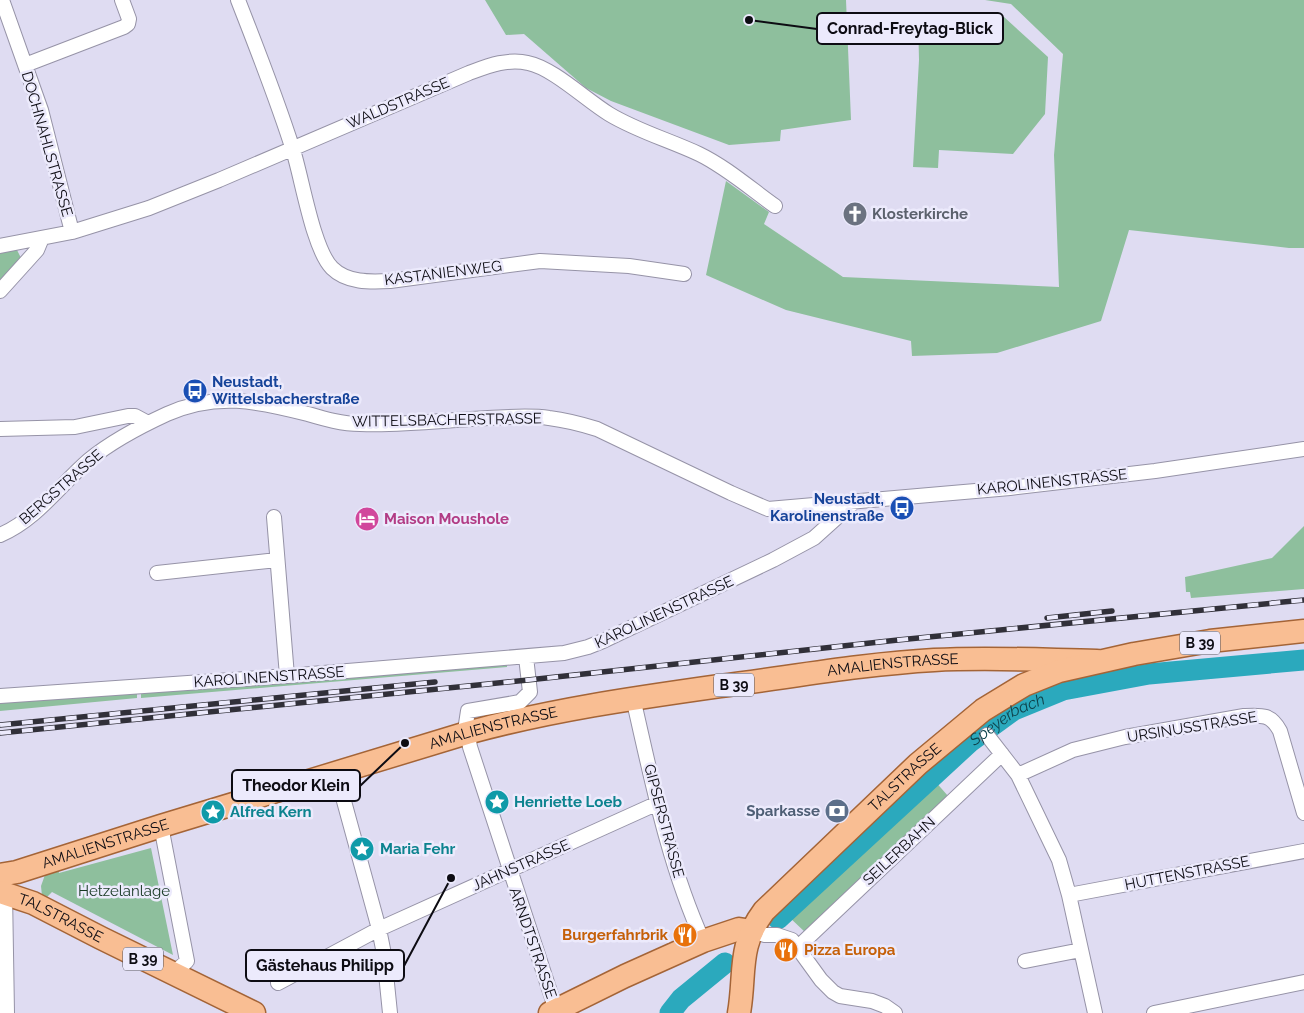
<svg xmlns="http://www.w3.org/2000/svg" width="1304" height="1013" font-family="Raleway,sans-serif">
<rect width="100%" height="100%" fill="#dfdcf2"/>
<path fill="#8ebf9d" d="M485,0H846L851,120L781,130L780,141L729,145L611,101L586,88L524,34L506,35Z
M985,0H1304V248H1289L1129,230L1101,321L997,353L912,356L911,341L786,310L706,275L726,181L769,212L764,224L843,277L1059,287L1054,155L1063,54L1011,4Z
M918,16L1004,17L1048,57L1045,114L1013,154L939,150L938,168L913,167L919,60Z
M17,250L21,258L0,281V252Z
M1304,526V589L1191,598L1190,592H1186L1185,577L1272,558Z
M507,664V667L141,698V691Z
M137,691V698L0,711V701Z
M934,780L948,796L806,933L788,916Z
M151,848L173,955L52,892L46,898L42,896L41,886L46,872L58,868L59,873Z"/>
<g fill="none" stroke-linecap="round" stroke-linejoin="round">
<g stroke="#2ba9bd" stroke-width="21">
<path id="s1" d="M778,919L970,742L1014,710L1063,690L1149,674L1304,660"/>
<path d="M670,1013L681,999L725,963"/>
</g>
<defs>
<path id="street" d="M2,0L41,110L72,232
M238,0C257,49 277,99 293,150C302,178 313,249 332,268C347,283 370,282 390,281L540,261L629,266L684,274
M25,65L124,27L128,24L129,19L122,0
M0,246L72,232L149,208L219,180L469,73C488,66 508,58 528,63C553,68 586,100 609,114C637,131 669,140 699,154C726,167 751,189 775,206
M0,291L37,250L42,238
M0,429L75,427L128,416H135L148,423
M274,517L287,676
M0,535C36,520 60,485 89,460C112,441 141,426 167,414C216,392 258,401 308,414C325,419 342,424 360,424C402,426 446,420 488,418C509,417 529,415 549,418C565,420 581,424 597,429L731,493L768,509L1010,488L1155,471L1304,449
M157,573L277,560
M526,657L530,692L520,702L468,711L466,724L470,747L556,1010
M0,696L287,676L564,653L588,647L603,641L773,560L814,538L854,502
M633,698C652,780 668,864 703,941
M987,735L1018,775L1059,860L1069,895L1095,1013
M336,772L379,929L384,954L390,1013
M1018,775L1073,750L1125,737L1244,716C1262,715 1271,714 1280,731L1304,813
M161,826L187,961L173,974
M5,893L7,1013
M1069,895L1304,851
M752,931L765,935H777L792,940L821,980L833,992L840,996L872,1001L885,1006L895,1013
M797,948L1002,754
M1025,961L1081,950
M278,983L379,929L658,803
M1154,1013L1304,982"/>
<g id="primary">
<path id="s2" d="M0,875L17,872L161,826L467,733C550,710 635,698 720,686C791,677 863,664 934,660C988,657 1043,660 1097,661"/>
<path id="s3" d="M0,892L33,903L101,938L254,1013"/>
<path d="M550,1013L625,976L703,941L739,929L752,931"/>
<path id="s4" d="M739,1013C746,973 737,947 764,911L918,764L983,710L1024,685L1059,671L1134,654L1210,641L1304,631"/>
</g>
</defs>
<use href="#street" stroke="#9693a7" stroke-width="16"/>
<use href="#primary" stroke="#a46437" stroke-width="25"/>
<use href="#street" stroke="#fff" stroke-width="14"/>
<use href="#primary" stroke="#f9be93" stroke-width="22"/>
<defs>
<path id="rail" d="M1047,618L1112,611
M0,725L435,682
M0,733L528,680L898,640L1304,600"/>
</defs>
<use href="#rail" stroke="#313039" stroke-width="5.5"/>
<use href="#rail" stroke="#eceafc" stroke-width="4" stroke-dasharray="11" stroke-linecap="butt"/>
</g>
<defs>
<symbol id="church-disc" viewBox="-11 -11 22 22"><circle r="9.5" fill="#6b7280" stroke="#eceafc"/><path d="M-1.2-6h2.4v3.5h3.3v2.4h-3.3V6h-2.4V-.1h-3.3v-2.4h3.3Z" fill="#fff"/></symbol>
<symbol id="bus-disc" viewBox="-11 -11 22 22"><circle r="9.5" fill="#1a4fb4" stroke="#eceafc"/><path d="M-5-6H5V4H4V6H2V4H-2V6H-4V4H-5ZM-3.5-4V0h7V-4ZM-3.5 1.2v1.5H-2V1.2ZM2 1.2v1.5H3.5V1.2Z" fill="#fff"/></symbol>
<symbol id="hotel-disc" viewBox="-11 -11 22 22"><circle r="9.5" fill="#d1479c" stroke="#eceafc"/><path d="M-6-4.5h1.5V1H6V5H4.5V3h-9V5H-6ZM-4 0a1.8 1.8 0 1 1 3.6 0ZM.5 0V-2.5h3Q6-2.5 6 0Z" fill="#fff"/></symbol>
<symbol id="sight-disc" viewBox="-11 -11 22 22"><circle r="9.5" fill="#0f9aa8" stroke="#eceafc"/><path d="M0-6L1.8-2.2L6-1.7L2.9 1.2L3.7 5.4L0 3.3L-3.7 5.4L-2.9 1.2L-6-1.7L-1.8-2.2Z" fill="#fff"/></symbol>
<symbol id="bank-disc" viewBox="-11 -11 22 22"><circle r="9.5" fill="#5c6f8a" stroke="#eceafc"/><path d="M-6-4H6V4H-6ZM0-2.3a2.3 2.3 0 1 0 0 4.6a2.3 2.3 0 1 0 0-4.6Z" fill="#fff"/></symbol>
<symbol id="restaurant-disc" viewBox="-11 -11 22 22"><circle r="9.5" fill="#e8710a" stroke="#eceafc"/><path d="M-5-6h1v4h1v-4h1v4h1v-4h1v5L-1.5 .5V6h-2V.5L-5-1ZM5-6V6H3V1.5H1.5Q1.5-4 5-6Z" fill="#fff"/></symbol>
</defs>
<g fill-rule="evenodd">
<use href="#church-disc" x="841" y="200" width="28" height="28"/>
<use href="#bus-disc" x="181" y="377" width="28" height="28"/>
<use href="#bus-disc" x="888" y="494" width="28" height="28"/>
<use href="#hotel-disc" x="353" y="505" width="28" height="28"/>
<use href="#sight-disc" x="483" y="788" width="28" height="28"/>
<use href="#bank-disc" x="823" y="797" width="28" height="28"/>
<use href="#sight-disc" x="199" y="798" width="28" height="28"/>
<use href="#sight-disc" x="348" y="835" width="28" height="28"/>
<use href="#restaurant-disc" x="671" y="921" width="28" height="28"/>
<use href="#restaurant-disc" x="772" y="936" width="28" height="28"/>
</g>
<g text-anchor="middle" stroke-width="5" stroke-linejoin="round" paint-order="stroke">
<g fill="#eceafc" stroke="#504f59" stroke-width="1">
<rect x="1180" y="631.5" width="40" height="23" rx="4"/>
<rect x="714" y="673.5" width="40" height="23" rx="4"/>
<rect x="123" y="947.5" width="40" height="23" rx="4"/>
</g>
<g font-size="14" font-weight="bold" fill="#0d0c13">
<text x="1200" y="648">B 39</text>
<text x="734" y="690">B 39</text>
<text x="143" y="964">B 39</text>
</g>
<g font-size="15" fill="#0d0c13" stroke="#eceafc">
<text transform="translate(398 103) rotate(-23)" y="5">WALDSTRASSE</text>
<text transform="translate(47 144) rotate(74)" y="5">DOCHNAHLSTRASSE</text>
<text transform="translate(443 273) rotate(-7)" y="5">KASTANIENWEG</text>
<text transform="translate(447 420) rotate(-1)" y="5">WITTELSBACHERSTRASSE</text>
<text transform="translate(1052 482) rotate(-6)" y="5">KAROLINENSTRASSE</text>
<text transform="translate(61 487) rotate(-41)" y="5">BERGSTRASSE</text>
<text transform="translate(664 612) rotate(-25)" y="5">KAROLINENSTRASSE</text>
<text dy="5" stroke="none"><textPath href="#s2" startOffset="920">AMALIENSTRASSE</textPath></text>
<text transform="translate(269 677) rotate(-4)" y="5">KAROLINENSTRASSE</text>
<text transform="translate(1192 727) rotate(-9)" y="5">URSINUSSTRASSE</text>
<text dy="5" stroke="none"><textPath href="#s2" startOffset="515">AMALIENSTRASSE</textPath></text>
<text dy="5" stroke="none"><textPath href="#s4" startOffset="301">TALSTRASSE</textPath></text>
<text transform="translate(664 821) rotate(75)" y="5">GIPSERSTRASSE</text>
<text dy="5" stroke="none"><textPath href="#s2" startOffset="110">AMALIENSTRASSE</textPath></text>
<text transform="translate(899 851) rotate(-43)" y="5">SEILERBAHN</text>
<text transform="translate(521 865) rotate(-24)" y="5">JAHNSTRASSE</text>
<text transform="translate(1187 873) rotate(-11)" y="5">HUTTENSTRASSE</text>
<text dy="5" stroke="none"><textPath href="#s3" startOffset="66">TALSTRASSE</textPath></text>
<text transform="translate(533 943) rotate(71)" y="5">ARNDTSTRASSE</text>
</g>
<g font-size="15" font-weight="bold" fill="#5b616d" stroke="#eceafc" text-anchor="start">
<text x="872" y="219">Klosterkirche</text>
</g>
<g font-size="15" font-weight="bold" fill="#164399" stroke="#eceafc" text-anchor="start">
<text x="212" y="387">Neustadt,<tspan x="212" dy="17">Wittelsbacherstraße</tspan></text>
<text x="884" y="504" text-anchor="end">Neustadt,<tspan x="884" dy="17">Karolinenstraße</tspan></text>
</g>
<g font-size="15" font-weight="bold" fill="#b23c85" stroke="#eceafc" text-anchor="start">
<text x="384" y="524">Maison Moushole</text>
</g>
<g font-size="15" font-weight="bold" fill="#0d838f" stroke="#eceafc" text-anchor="start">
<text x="514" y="807">Henriette Loeb</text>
<text x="230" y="817">Alfred Kern</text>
<text x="380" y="854">Maria Fehr</text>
</g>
<g font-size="15" font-weight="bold" fill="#4e5e75" stroke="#eceafc" text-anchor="end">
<text x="820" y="816">Sparkasse</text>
</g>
<g font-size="15" fill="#163722" stroke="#eceafc">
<text x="124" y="896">Hetzelanlage</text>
</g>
<g font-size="15" font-weight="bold" fill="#c56008" stroke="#eceafc" text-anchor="end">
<text x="668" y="940">Burgerfahrbrik</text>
<text x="804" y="955" text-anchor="start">Pizza Europa</text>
</g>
<g font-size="16" font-style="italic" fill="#0f444d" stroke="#eceafc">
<text dy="6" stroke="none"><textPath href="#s1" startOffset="305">Speyerbach</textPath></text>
</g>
</g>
<path fill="none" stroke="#0d0c13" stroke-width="2" d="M749 20L817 29M405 743L360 786M451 878L404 966"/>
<g fill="#0d0c13" stroke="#eceafc" stroke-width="2">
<circle cx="749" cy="20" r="5"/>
<circle cx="405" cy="743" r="5"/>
<circle cx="451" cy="878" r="5"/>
</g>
<g fill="#eceafc" stroke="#0d0c13" stroke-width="2">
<rect x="817" y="13" width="186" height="31" rx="5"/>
<rect x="232" y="770" width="128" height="31" rx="5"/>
<rect x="246" y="950" width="158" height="31" rx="5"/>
</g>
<g font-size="16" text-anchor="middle" font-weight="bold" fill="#0d0c13">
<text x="910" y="34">Conrad-Freytag-Blick</text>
<text x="296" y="791">Theodor Klein</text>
<text x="325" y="971">Gästehaus Philipp</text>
</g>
</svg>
